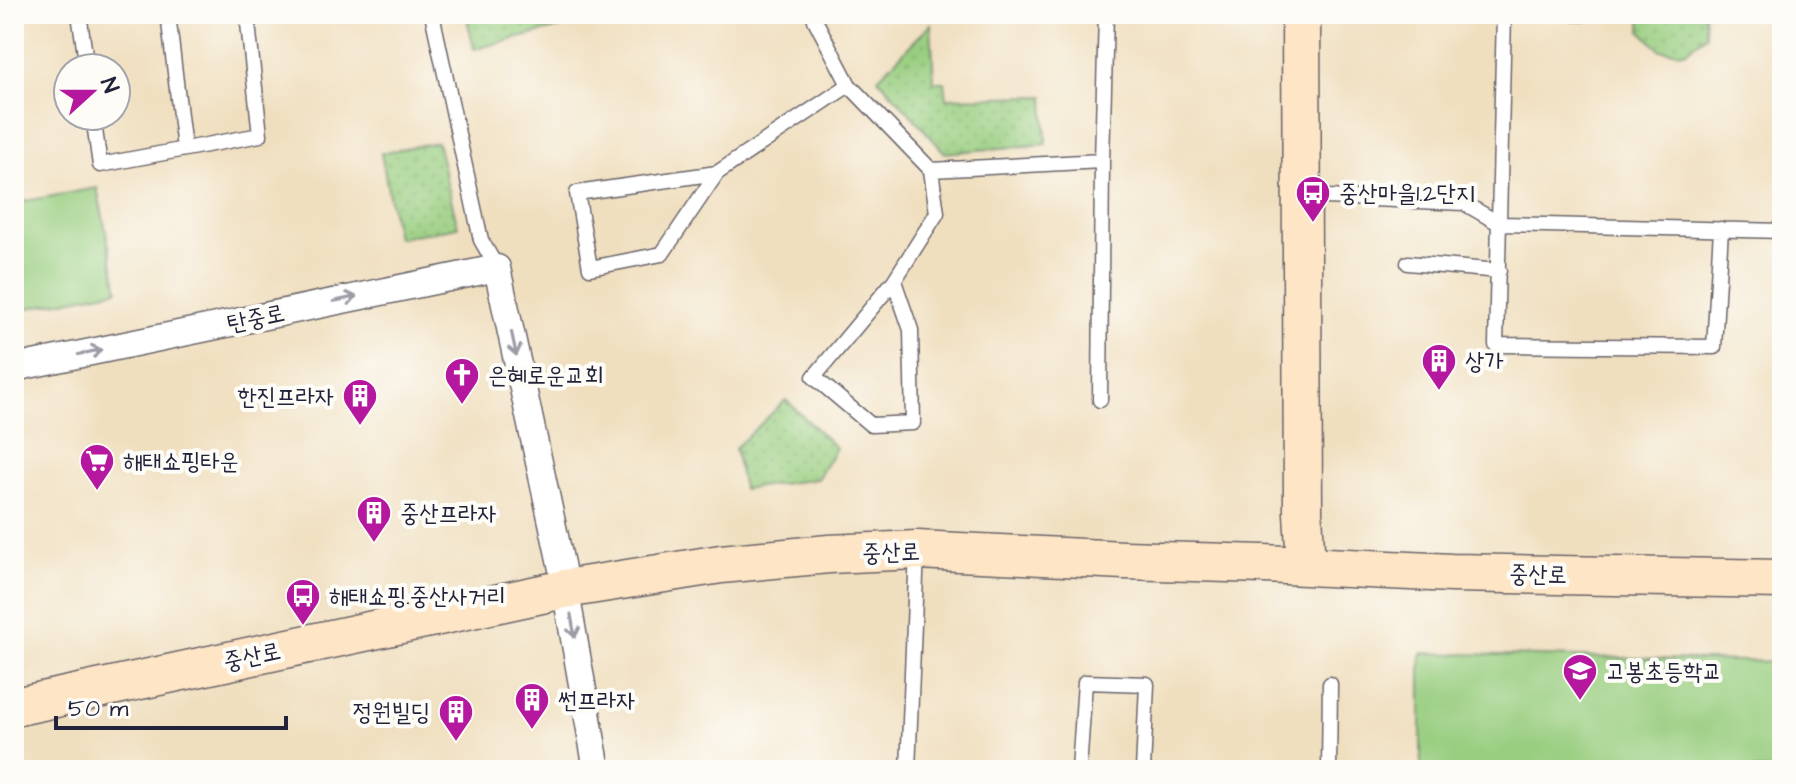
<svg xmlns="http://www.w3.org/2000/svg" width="1796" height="784" font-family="'Architects Daughter','Poor Story',sans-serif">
<defs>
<pattern id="grass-dots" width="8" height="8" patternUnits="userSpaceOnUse" patternTransform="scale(2)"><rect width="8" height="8" fill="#98cd7f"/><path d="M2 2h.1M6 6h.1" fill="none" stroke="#83b06f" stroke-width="1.8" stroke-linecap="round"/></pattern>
</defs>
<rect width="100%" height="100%" fill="#fdfcf7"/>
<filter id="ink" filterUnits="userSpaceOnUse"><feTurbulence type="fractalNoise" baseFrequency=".0125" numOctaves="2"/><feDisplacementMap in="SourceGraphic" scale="16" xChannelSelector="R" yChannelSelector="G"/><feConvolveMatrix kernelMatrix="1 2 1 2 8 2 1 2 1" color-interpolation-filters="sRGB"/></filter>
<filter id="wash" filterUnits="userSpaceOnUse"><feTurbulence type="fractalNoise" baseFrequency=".006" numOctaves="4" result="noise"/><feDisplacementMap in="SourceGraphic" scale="32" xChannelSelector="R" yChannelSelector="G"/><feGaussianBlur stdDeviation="1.8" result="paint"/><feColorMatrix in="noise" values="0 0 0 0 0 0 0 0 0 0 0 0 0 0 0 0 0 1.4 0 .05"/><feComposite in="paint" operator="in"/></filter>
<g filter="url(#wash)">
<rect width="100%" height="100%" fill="#f0dfbf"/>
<path fill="url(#grass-dots)" stroke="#5d785d" stroke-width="2" d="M466,14H616L474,49Z
M1641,14H1704L1706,35L1685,52L1660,50L1641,31Z
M931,24L934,82H945L947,98L1044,96L1046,144L945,153L878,78Z
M437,142L458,227L397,238L381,153Z
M786,400L836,448L817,479L743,489L735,448Z"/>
<path fill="#98cd7f" stroke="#5d785d" stroke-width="2" d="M97,188L118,290L14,311V203Z
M1421,653L1782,662V770H1421Z"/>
</g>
<g filter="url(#ink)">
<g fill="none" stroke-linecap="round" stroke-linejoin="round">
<defs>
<path id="lane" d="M79,14L87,68
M168,14L184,149
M432,14L481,240L497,268
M815,14V20L849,85L931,170L1102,161
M1504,14L1496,345L1714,347L1721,229
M1573,14H1584
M93,116L100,165L260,135L247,14
M717,173L577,193L590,268L662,254L717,173L849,85
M1304,196L1464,203L1500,224L1782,231
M1408,263L1499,271
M894,281L911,330L913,423L871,425L814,377L894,281L937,213L931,170
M1100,400L1102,161L1106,14
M908,770L917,551
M1079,770L1085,682L1147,684L1143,770
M1329,770L1330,684"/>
<path id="street" d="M14,368L497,268L561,564L597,770"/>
<path id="secondary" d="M1301,14L1303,513L1306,566
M14,707L565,589L721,564L829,554L917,550L1124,560L1264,564L1452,573L1782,579"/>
</defs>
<use href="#lane" stroke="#6a6469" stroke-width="17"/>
<use href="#street" stroke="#6a6469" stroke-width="29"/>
<use href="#secondary" stroke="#6a6469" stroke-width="41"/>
<use href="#lane" stroke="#fff" stroke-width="14"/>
<use href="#street" stroke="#fff" stroke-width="26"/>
<use href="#secondary" stroke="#fde5c5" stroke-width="38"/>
</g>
<defs><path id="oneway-shaft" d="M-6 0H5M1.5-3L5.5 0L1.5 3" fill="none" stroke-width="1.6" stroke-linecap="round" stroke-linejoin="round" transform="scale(2)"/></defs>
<g stroke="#9c9ca7">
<use href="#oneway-shaft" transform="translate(345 299) rotate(-12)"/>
<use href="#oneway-shaft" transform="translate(514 344) rotate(78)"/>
<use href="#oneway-shaft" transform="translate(90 352) rotate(-12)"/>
<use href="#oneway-shaft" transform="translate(573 626) rotate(80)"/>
</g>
</g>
<defs>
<symbol id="bus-pin" viewBox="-11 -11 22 30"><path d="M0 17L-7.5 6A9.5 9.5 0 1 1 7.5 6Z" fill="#b5179e" stroke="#fdfcf7"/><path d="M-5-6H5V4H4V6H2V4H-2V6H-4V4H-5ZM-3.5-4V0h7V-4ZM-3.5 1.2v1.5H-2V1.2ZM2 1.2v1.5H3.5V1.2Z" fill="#fff"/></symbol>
<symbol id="building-pin" viewBox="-11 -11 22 30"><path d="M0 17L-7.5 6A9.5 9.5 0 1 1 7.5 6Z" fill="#b5179e" stroke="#fdfcf7"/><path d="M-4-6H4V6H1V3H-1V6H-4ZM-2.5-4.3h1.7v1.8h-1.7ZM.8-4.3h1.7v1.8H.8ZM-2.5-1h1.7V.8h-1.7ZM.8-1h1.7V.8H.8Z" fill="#fff"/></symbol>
<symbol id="church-pin" viewBox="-11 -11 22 30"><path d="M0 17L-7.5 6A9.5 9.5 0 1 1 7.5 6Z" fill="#b5179e" stroke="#fdfcf7"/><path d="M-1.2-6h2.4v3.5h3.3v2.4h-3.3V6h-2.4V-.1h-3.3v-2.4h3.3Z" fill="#fff"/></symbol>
<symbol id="supermarket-pin" viewBox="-11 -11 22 30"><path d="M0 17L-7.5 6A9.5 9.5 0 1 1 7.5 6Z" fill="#b5179e" stroke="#fdfcf7"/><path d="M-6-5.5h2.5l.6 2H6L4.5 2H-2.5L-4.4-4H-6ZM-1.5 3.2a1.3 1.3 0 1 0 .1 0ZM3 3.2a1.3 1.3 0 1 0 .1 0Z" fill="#fff"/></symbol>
<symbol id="school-pin" viewBox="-11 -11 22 30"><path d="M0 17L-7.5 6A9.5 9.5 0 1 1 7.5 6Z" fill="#b5179e" stroke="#fdfcf7"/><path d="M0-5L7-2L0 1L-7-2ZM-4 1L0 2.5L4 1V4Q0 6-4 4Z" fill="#fff"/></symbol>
</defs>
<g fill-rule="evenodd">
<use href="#bus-pin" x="1293" y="173" width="40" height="54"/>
<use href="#building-pin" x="1419" y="341" width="40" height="54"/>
<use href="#church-pin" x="442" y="355" width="40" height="54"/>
<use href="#building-pin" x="340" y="376" width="40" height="54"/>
<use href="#supermarket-pin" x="77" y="441" width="40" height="54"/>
<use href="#building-pin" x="354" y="493" width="40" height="54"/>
<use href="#bus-pin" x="283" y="576" width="40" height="54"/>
<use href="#school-pin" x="1560" y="651" width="40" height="54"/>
<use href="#building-pin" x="512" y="680" width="40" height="54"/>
<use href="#building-pin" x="436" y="692" width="40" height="54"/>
</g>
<g text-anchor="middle" stroke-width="8" stroke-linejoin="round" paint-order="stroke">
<g font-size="24" fill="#22223b" stroke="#fdfcf7" text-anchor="start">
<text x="1339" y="201">중산마을1.2단지</text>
<text x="1465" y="369">상가</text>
<text x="488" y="383">은혜로운교회</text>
<text x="334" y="404" text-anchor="end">한진프라자</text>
<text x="123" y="469">해태쇼핑타운</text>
<text x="400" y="521">중산프라자</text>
<text x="329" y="604">해태쇼핑.중산사거리</text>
<text x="1606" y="679">고봉초등학교</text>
<text x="558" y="708">썬프라자</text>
<text x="430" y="720" text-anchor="end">정원빌딩</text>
</g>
<g font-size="24" fill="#22223b" stroke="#fdfcf7">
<text transform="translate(256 318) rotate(-12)" y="8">탄중로</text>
<text transform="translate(891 552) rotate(-2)" y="8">중산로</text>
<text transform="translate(1538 574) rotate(1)" y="8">중산로</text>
<text transform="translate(252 656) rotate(-12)" y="8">중산로</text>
</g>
</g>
<rect width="1796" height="784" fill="none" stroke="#fdfcf7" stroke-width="48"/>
<g transform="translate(92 92) rotate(69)"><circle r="38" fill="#fdfcf7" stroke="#a5a5ac" stroke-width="2"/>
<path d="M0-6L14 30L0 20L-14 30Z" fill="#b5179e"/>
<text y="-12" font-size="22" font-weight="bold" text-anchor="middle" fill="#22223b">N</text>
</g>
<path d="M56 716v12h230v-12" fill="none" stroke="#22223b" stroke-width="4"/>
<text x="68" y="716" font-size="24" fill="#22223b" stroke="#fdfcf7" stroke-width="6" paint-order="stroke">50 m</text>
</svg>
